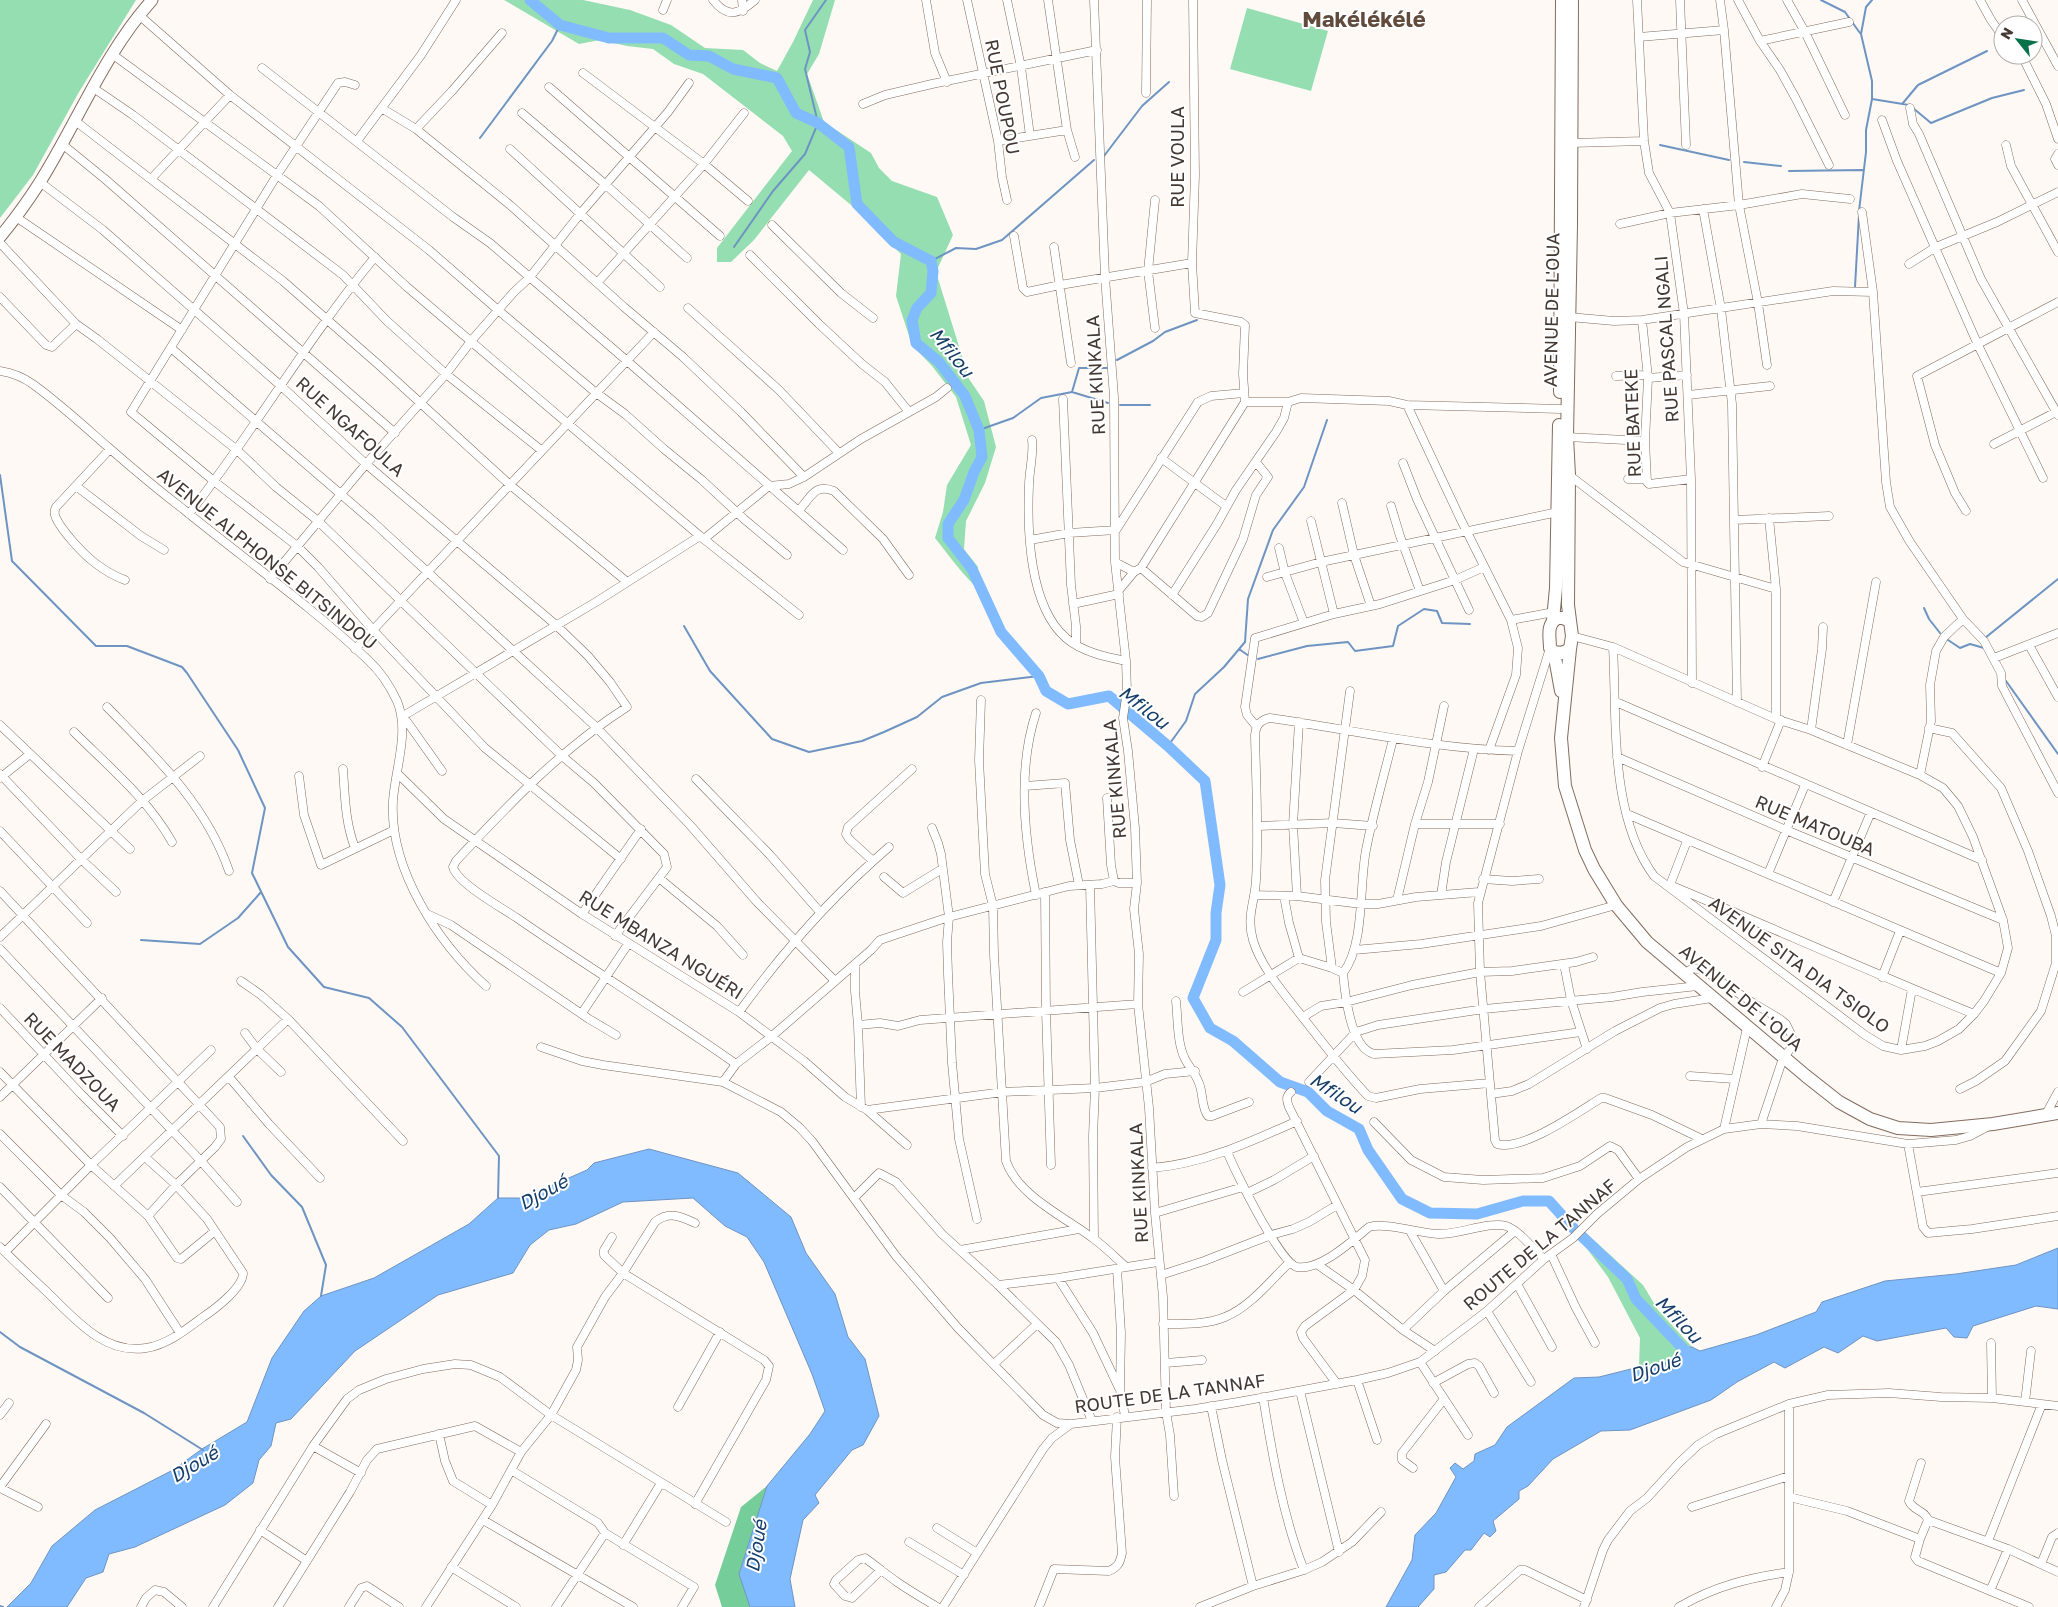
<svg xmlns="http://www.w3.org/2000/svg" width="2058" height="1607" font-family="'Golos Text',sans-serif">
<rect width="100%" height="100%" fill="#fef9f5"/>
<path fill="#95deb1" d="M0,0H136L79,92L33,175L0,218Z
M504,0H583L630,10L671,25L705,48L743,50L760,63L777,71L793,42L813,0H835L819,54L807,74L824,122L871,153L879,168L892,181L937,197L953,235L936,272L969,379L984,401L996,447L985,483L966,521L964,549L978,567L974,585C959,570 948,554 935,538L943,512L947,485L971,445L956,397L932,366L912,345L896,296L901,254L851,205L809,170L754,240L731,262H717V248L792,151L783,136L703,74L674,64L653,49L627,46L600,40L579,44Z
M1247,8L1328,31L1311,91L1230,69Z
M1585,1232L1643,1285L1658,1310L1692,1347C1679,1349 1681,1354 1671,1360C1661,1367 1651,1367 1639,1367L1640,1338L1608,1277L1579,1238Z"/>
<path fill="#75ce9a" d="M767,1486L739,1574L750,1607H722L715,1585L741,1507Z"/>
<path fill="#81bbff" stroke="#6e94c2" d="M649,1149L738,1173L791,1217L806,1253L835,1294L848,1337L865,1359L879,1416L863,1445L852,1450L815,1495L819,1503L803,1520L790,1579L795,1607H750L739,1574L767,1486L810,1434L825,1411L812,1374L764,1262L747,1237L725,1226L693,1198L623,1202L576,1224L549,1230L530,1245L513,1273L438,1295L355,1351L291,1419L276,1423L271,1446L259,1460L253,1483L225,1505L135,1547L109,1554L103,1572L86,1578L67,1607H7L31,1583L52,1546L95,1510L173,1470L202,1449L247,1422L272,1358L304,1311L321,1296L374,1278L469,1224L498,1198H523L587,1170L594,1163Z
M2058,1248V1309L2036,1306L1973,1326L1967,1338L1954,1337L1946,1328L1877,1341L1863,1336L1838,1353L1824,1347L1785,1368L1774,1362L1737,1382L1711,1400L1630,1430L1601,1431L1553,1459L1528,1486L1519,1491V1499L1493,1521L1496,1531L1490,1537L1484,1533L1471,1550H1465L1446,1572L1434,1575V1589L1418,1607H1386L1412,1560L1415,1535L1436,1513L1456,1477L1450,1468L1455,1463L1463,1469L1474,1461L1475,1454L1495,1445L1507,1427L1574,1378L1599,1377L1639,1367L1656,1368L1672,1360L1676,1352L1683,1348L1692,1347L1700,1351L1756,1335L1816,1312L1822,1302L1885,1281L1956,1274L2016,1265Z"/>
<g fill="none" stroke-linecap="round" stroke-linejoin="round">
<path stroke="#6e94c2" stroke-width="2" d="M1821,0L1845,12L1850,19
M1852,22L1860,33
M1872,99L1909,105
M1903,103L1918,85L1987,51
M1913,108L1931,123L1992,98L2024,90
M480,138L552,41L560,25
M1660,145L1729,160
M1104,156L1142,106L1169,82
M1744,162L1781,166
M1789,171L1863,170
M1859,211L1866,152V130L1872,99V81L1861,34L1866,7L1872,0
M734,247L773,191L805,154L818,123L805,69L810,52L805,30L826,0
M931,261L956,248L976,249L1002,240L1094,160
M1855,287L1859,215
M1117,360L1153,341L1165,332L1197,320
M1072,392L1108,403
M1120,405H1150
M979,430L1013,418L1041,398L1072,392L1079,368H1107
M0,475L12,561L96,646H127L182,667L187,673L238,750L265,808L252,873L288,947L324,987L369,998L402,1027L499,1156L498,1198
M1924,608L1929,619L1940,633
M684,626L710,671L772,739L809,752L862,741L884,732L917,717L942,697L981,683L1039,676
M1985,638L2058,579
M1948,640L1960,648L1970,644L1984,648
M1239,649L1249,656
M1258,659L1307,646L1348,642L1355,651L1393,646L1398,626L1424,609L1437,611L1442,623L1470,624
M2006,681L2058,754
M1168,746L1186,721L1195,694L1224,667L1245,642L1248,599L1273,530L1304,487L1327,420
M141,940L200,944L238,918L261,892
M243,1136L271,1175L302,1207L326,1265L321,1296
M0,1332L20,1347L144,1413L203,1450
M0,1606L3,1607"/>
<path stroke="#81bbff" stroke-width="11" d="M530,0L560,25L609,38H663L689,55L709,56L733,69L777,78L796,113L818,123L849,147L857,204L894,242L931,261L933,271L931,293L917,308L912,320L916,343L939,362L965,396L979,430L982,457L974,472L964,500L948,524V538L972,569L1001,632L1039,676L1046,691L1068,704L1109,696L1168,746L1205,781L1220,885L1216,913V940L1193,998L1210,1028L1233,1041L1280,1082L1308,1092L1327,1111L1359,1129L1368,1150L1402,1199L1430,1213L1477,1214L1523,1201H1549L1575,1230L1627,1279L1636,1299L1693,1359"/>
<defs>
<path id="street" d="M713,0C728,19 739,14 755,0
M742,0L743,11
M926,0L935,53L947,82
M967,0L998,141L1002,177L1007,200
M1007,0L1021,67L1030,136
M1048,0L1067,130L1075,157
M1094,0L1105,277L1114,397L1115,562L1126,661L1127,691L1123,718L1128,751L1135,828L1137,883L1134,909L1139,954L1138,1004L1149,1108L1155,1213L1163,1297L1166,1412L1170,1435L1174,1496
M1193,0L1195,175L1192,263L1195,313L1241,322L1245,325L1243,374L1245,402
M1637,0L1644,141L1649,173L1670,213L1684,314L1691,479L1692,683
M1680,0L1686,145
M1738,0L1760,41L1780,70L1796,99L1829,165
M1787,0L1805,32L1845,115
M1980,0L1991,20L2003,37
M2022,0L2058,66
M663,10L667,0
M139,15L230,95L429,250L498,310L595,392L625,414L664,449L702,480L744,519L787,555
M1724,30L1739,205L1758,303L1767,365
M1639,37L1724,30L1720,0
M1760,41L1849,22
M112,54L319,206L407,287L700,536L799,615
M2020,55L2024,60L2046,104L2058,139
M262,68L453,217L490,243L626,360L843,550
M583,73L704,164L748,201
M355,85L345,82L338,83L277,175L131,412L215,482L297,546L318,567L373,630L485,748L621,859
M92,87L133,115L343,275L387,321L446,374L541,450
M549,87L720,236
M1146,93L1147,0
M863,104L885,95L932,84L1097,50
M1910,108L1913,124L1919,134L1981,279L2058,415
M383,109L416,129L510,205L624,307L683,357L741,412L804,477
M522,113L606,185L687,258
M74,120L283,281L380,366L509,484L626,581
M1882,120L1897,161L1978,345L2043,478
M416,129L452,91L502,33
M357,141L421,55L456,0
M998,141L1067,130
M1571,143L1644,141
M62,144L105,179L395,433
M2006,145L2011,166L2017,177L2058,252
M510,149L660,287
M2058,154L2055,159L2058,165
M151,179L230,95
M40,182L103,230L281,386L366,464L556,625L588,656L610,682L627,707C560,750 510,803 456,861L453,867C457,883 502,908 517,918C589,968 664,1013 736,1064
M1155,200L1148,271L1155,328
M1703,209L1721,309L1732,404L1737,702
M1862,212L1873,292L1886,482L1890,507L1910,542L1963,619L1984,641L2001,673L2002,686L2058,793
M16,217L182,330
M1620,224L1670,213L1739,205L1802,194L1850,199
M772,225L841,293L873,318
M1014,236L1023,288L1027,292L1060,285L1192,263
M0,243L76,324L97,339L237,450L276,487L318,521L561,755L594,783L664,854L667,867L615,936
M1054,247L1071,363
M750,255L819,324L862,364L885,382L909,412
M1909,264L1936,247L1997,222L2058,192
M597,283L704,164L744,113
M0,297L46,345L52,347L76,324
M688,308L779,390L839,453
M1569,317L1614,321L1642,320L1833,291L1873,292
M1642,320L1648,378L1645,441L1647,482L1649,484L1691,479
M171,348L372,521L596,727L690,825L757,902L835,981
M0,371C14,373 23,377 34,385C60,404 84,426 108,447C132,468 157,489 183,509C244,559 310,605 368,660C381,672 390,686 397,701C410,732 395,769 393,801C389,869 438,943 486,986
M1616,376L1647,375
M1648,378L1687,375
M1688,395L1770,386
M1063,399L1071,585L1076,626V645
M1407,405L1461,520L1511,620L1518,648L1516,675L1489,750
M1567,437L1645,441
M1032,440C1034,452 1029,472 1029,485C1027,530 1029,606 1066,638C1082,652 1106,657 1126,661
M1994,444L2058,411
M110,449L56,507C54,511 54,514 56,518C62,531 83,554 95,563C104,570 114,576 125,580
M1161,458L1226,506
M1403,463L1417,499L1469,610
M1569,475L1683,562L1776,589
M1628,479H1647
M76,486L141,536L164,550
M1342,503L1354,555L1371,606
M1391,506L1400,536L1420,591
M799,510C811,498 814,483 834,491L883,539L909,575
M1966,511L1955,493L1935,445L1917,376L2058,302
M189,514C254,431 307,339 375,257
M1769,518L1776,589V719
M1734,520L1829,516
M1311,521L1334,614
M704,539L769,486L789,484L804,477L861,439L936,397L947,388
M1030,540L1069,533L1116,530L1198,402L1211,396L1244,393
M1279,548L1285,573L1304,623
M1115,562L1134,572
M1141,568L1197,616L1202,617L1208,613L1243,539L1256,495L1268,477L1256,462
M1267,577L1321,562L1558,512
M270,579L366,464L446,374L472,340L513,293L530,277L580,214L668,112L689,83
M1119,590L1134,572L1141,568L1245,402H1288L1301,398L1389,401L1407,405L1560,409
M1172,595L1217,524L1236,490L1276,432L1284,418L1288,402
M1073,604L1119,594
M1511,620L1554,612
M1572,636L1613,647L1776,719L1811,730L1920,775L1943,788L1958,806L1973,837L2003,920L2008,948L2001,973L1984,1001L1974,1014L1959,1029L1938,1041L1925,1046L1901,1050L1883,1046L1865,1035L1654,876C1609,815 1617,720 1613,647
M2029,645L2058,697
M1550,648L1518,751L1478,903L1480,972L1495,1140L1497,1144C1522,1152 1580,1111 1601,1098H1605L1652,1115L1702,1139
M355,649L654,332
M1994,658L2058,633
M981,700L979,760L983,837L985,874L993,906L994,955L1006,1161C1018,1196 1065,1217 1094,1239C1105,1247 1116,1258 1126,1267
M1616,702L1982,860
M107,707C155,756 206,804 229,871
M1036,713C1017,770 1024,837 1036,895
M0,725L130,849
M1256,726L1247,715L1245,707L1255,638L1334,614L1380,604L1455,580L1484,567
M1929,728L1952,733L2001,788L2028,851L2051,916L2056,936V963L2041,1011L2005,1061L1976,1081L1960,1089
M1811,730L1822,649L1823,627
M74,732C108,766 148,799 172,842
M1393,739C1384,776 1373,813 1366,850C1359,885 1365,945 1343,973C1345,994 1350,1048 1374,1054L1453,1050L1581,1032
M1847,745L1876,582
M1617,757L1786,830L2003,920
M1762,767L1781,720
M343,769C345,796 345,822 355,848
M442,771L403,716L596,602L700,536
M397,773L444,819L582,914L739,1012L804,1061L845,1097L867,1110L907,1145
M0,774L81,859L116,892
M1920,775L1931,721L1930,685L1936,651L1944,637L1963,619
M299,776L304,815L321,865L394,830
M0,778L30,754
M696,779L770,855L820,912
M1025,786L1065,783L1070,840L1079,885
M1107,798L1111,865L1114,881
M1627,814L2001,973
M1415,824H1500
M1258,826L1333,823L1373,826
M932,828L938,843L941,854L949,917L947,942L948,974L952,1063L959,1139L977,1219
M0,831L87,923
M873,861L849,839L846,834L848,827L912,769
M1768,874L1805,785
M884,877L903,893L942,869
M659,878L717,926L743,955
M1483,879L1512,881L1539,879
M1090,885L1095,1088L1093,1136L1094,1239
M1670,885L1687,841
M1672,886C1773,928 1872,973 1974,1014
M0,891L220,1127L221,1139L215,1147L176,1185L148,1216
M1045,892L1046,1011L1051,1165
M1255,895L1297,896L1361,904H1378L1416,897L1479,892
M1441,895L1446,862L1474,749
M1284,896L1289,923L1299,958
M1297,896L1293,825L1299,722
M1397,900L1415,824L1428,782L1444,706
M1833,902L1871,812
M427,914L451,925L589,1019L616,1035
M582,914L641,829
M0,937L142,801L200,756
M0,949L201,1161L237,1202
M1354,950L1421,944L1541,926L1616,905
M855,964V991L858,1025L880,1023L898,1026L920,1020L1138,1004
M1564,964L1571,1000L1587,1049
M1343,973L1332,968L1326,922L1325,880L1350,691
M1684,974L1693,968L1705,971L1753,1003L1780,1019L1786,1024L1791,1034L1793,1042L1791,1048L1783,1058L1761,1124
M1882,977L1900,931
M241,981L261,995L288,1019L403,1141
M1243,992L1299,958L1332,968
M1176,1001C1178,1020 1177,1043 1185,1059C1190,1069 1196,1073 1200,1086C1203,1096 1202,1109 1208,1116H1212L1249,1102
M0,1008L81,1094L123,1136
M739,1012C784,950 830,898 889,847
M582,1013L628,944
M1303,1017L1321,1006L1346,1002L1412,985L1480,972L1512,971L1576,962L1593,957
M858,1025L861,1107
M245,1033L257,1049L281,1072
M541,1047L582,1061L603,1065L723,1082L781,1112L799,1127L812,1141L896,1256L958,1328L1043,1415L1057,1423L1071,1424L1195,1409L1238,1402L1357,1380L1388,1373L1420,1362L1487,1311L1544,1259L1573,1238L1597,1214L1639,1179L1687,1147L1724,1129L1761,1124L1797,1126L1908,1144L1956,1140L1970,1136L1987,1127
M1901,1050L1912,989
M0,1072L91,1165L148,1216L177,1258L181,1259L215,1231
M1690,1076L1735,1079
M229,1077L269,1124L320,1178
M723,1082L736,1064L771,1037L871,950L880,940L949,917L1069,886L1102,884L1114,881L1119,883H1137
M1309,1082L1356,1032L1378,1025L1484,1009L1612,997L1642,992L1698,986
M1490,1083L1420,1089L1376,1098L1368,1096C1345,1072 1325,1046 1304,1019C1287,997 1261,968 1253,940C1246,916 1255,902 1256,880C1259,832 1256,783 1255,735C1256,725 1260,720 1270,718C1353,730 1435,749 1518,751
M1291,1092C1285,1097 1287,1101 1289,1107L1365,1260L1362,1276L1354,1290L1318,1265
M1491,1094L1512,1091L1529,1084L1615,1031L1660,1008L1674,1004L1712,998
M0,1097L102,998
M867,1110L1003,1092L1095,1088L1145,1082L1165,1074L1195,1071
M2046,1114L2058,1092
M1374,1122L1411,1160L1444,1177L1483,1180L1543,1178L1580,1166L1610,1146L1618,1150L1639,1179
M1724,1129L1747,1028
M0,1134L61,1195L84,1212L110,1238L145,1279L180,1333
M1908,1144L1923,1227L1928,1233L1972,1229L2058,1216
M1227,1151C1234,1170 1280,1263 1297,1267C1320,1271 1352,1241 1369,1227C1385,1222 1418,1233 1438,1234C1457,1235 1490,1221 1506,1226C1520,1231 1533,1249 1544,1259
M1152,1168C1203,1164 1250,1142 1297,1121
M114,1186L288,1019
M0,1187L108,1298
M1917,1192L2058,1173
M1247,1193L1274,1180L1314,1156
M854,1198L879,1173L896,1182L942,1234L998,1285L1058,1278L1158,1262
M1155,1213L1243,1187
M1410,1231L1444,1291
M612,1237L604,1250V1255L623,1273L764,1360L769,1366L766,1380L695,1504
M0,1247C15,1262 31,1277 47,1292C74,1318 104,1355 146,1348C167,1345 187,1329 203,1317C215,1309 243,1288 243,1273L207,1219L176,1185L145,1157
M960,1250L1079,1229
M5,1252L91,1165L211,1050
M1551,1254L1576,1308L1595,1343
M1117,1269L1121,1333L1120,1390L1125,1416
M1161,1275L1204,1261L1271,1235L1293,1229L1309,1222L1337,1205
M1058,1278L1093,1333L1119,1388
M1517,1284L1552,1347
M998,1285L1056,1342L1069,1365L1092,1421
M1487,1311L1531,1382
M1163,1324C1183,1324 1206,1325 1225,1317C1250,1307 1270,1281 1289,1263
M1403,1330L1435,1351
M1991,1343L1992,1398
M1420,1362L1468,1435
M1166,1363L1202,1360
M994,1364L1037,1324
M1357,1380L1377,1440
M1433,1383L1468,1364L1475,1363L1479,1366L1494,1393
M1337,1384L1303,1338L1301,1332L1305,1326L1354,1290L1403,1330L1444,1291L1515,1231
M1300,1391L1339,1552
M1263,1397C1272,1453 1283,1517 1304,1570
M2025,1402L2031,1351
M1211,1406L1222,1460L1253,1586
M678,1407L720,1332
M0,1415L9,1403
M439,1434L445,1461L453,1481L492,1505
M313,1446L361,1473
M1921,1463L1909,1501C1913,1511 1925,1510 1928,1520
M1413,1468L1402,1460V1453L1444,1399
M511,1470L598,1523L605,1533L694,1587L682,1607
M0,1487L46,1424
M0,1488L38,1507
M1789,1497L1847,1511L1920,1539L1928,1520L2008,1549L2058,1572
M1692,1507L1789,1476
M483,1520L633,1607
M937,1528L977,1553
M260,1530L307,1561
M1920,1539L1915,1557L1918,1561L2029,1607
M1988,1541L2042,1404
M909,1542L964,1575
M623,1545L661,1483L664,1485
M2041,1564L2052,1537L2058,1533
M451,1567L516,1607
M881,1570L852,1598L845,1596L834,1584L836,1580L858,1560L865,1558C876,1566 886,1574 897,1582C910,1591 924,1599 937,1607
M1990,1591L2008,1549
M141,1607L146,1598L155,1590L164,1592L182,1607
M213,1607L313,1446L347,1399L359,1390L386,1379L423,1369L455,1364L471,1365L500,1377L551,1415L726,1522
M278,1607L350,1492L367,1460L377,1449L475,1426L521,1452
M349,1607L361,1588L367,1586L399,1607
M426,1607L492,1505L521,1452L551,1415L576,1370L578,1360L577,1347L605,1297L623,1273L655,1222C669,1211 680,1216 695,1223
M556,1607L605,1533
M943,1607L1043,1449L1052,1438L1071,1424
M1039,1607L1054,1569L1109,1571C1118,1567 1120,1563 1122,1553L1115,1457L1117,1417
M1200,1607L1253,1586L1304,1570L1322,1562L1352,1542L1381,1512
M1479,1607L1520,1570H1525L1587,1600
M1584,1607L1603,1550L1608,1540L1630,1511L1647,1498L1679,1463L1698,1445L1716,1434L1789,1404L1828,1395L1889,1393L1941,1397L1992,1398L2058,1406
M1679,1607C1715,1586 1748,1578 1789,1572
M1776,1607L1785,1590L1789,1572V1404"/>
<path id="secondary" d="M0,237C14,220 28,201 40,182C78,121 104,54 152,0"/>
<path id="primary" d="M1560,392L1562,0
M1553,620L1556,588L1559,425
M1570,621L1563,618H1557C1546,625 1550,637 1550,648L1554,652L1562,653L1570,649L1572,636L1568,605L1569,475L1567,437L1571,225L1572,0
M1570,649L1561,738L1565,786L1585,850L1594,869L1616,905L1647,942L1806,1076L1839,1102L1870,1119L1898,1128L1931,1130L1993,1124L2058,1113
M1554,652L1561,691"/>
</defs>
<use href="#street" stroke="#836c5d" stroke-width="9"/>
<use href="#secondary" stroke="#836c5d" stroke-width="13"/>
<use href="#primary" stroke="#836c5d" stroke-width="14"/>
<use href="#street" stroke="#fff" stroke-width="8"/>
<use href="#secondary" stroke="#fff" stroke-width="11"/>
<use href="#primary" stroke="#fff" stroke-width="12"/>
</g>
<g text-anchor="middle" stroke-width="4" stroke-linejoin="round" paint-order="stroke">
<g font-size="18" fill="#433832" stroke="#fff">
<text transform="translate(1002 97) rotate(79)" y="6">RUE POUPOU</text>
<text transform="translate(1178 157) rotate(-90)" y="6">RUE VOULA</text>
<text transform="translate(1552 310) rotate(-89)" y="6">AVENUE DE L'OUA</text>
<text transform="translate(1667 339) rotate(-94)" y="6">RUE PASCAL NGALI</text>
<text transform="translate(1096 375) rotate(-93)" y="6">RUE KINKALA</text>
<text transform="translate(1633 423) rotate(-92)" y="6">RUE BATEKE</text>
<text transform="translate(350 427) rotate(42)" y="6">RUE NGAFOULA</text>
<text transform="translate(267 559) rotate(39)" y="6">AVENUE ALPHONSE BITSINDOU</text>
<text transform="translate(1115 779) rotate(-95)" y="6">RUE KINKALA</text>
<text transform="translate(1815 826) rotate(23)" y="6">RUE MATOUBA</text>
<text transform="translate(661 945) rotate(32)" y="6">RUE MBANZA NGUÉRI</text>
<text transform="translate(1799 965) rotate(36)" y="6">AVENUE SITA DIA TSIOLO</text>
<text transform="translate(1741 998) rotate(40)" y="6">AVENUE DE L'OUA</text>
<text transform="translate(72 1062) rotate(46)" y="6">RUE MADZOUA</text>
<text transform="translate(1139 1183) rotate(-93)" y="6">RUE KINKALA</text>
<text transform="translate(1540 1245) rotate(-40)" y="6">ROUTE DE LA TANNAF</text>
<text transform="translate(1170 1394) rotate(-8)" y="6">ROUTE DE LA TANNAF</text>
</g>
<g font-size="19" font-style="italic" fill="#163e69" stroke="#fff">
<text transform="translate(952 352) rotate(51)" y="7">Mfilou</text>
<text transform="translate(1144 707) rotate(38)" y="7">Mfilou</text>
<text transform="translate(1336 1093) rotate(33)" y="7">Mfilou</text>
<text transform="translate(543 1192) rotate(-29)" y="7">Djoué</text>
<text transform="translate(1679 1319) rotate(46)" y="7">Mfilou</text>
<text transform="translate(1655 1367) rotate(-19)" y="7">Djoué</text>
<text transform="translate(194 1464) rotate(-31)" y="7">Djoué</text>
<text transform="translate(756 1546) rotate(-81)" y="7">Djoué</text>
</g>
<g font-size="22" font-weight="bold" fill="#614b3d" stroke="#fff">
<text x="1364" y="27">Makélékélé</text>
</g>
</g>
<g transform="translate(2018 40) rotate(300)"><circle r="24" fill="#ffffff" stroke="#b4afad"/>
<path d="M0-4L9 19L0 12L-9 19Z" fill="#077149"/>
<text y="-8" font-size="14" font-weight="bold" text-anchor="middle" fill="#433832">N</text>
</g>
</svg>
